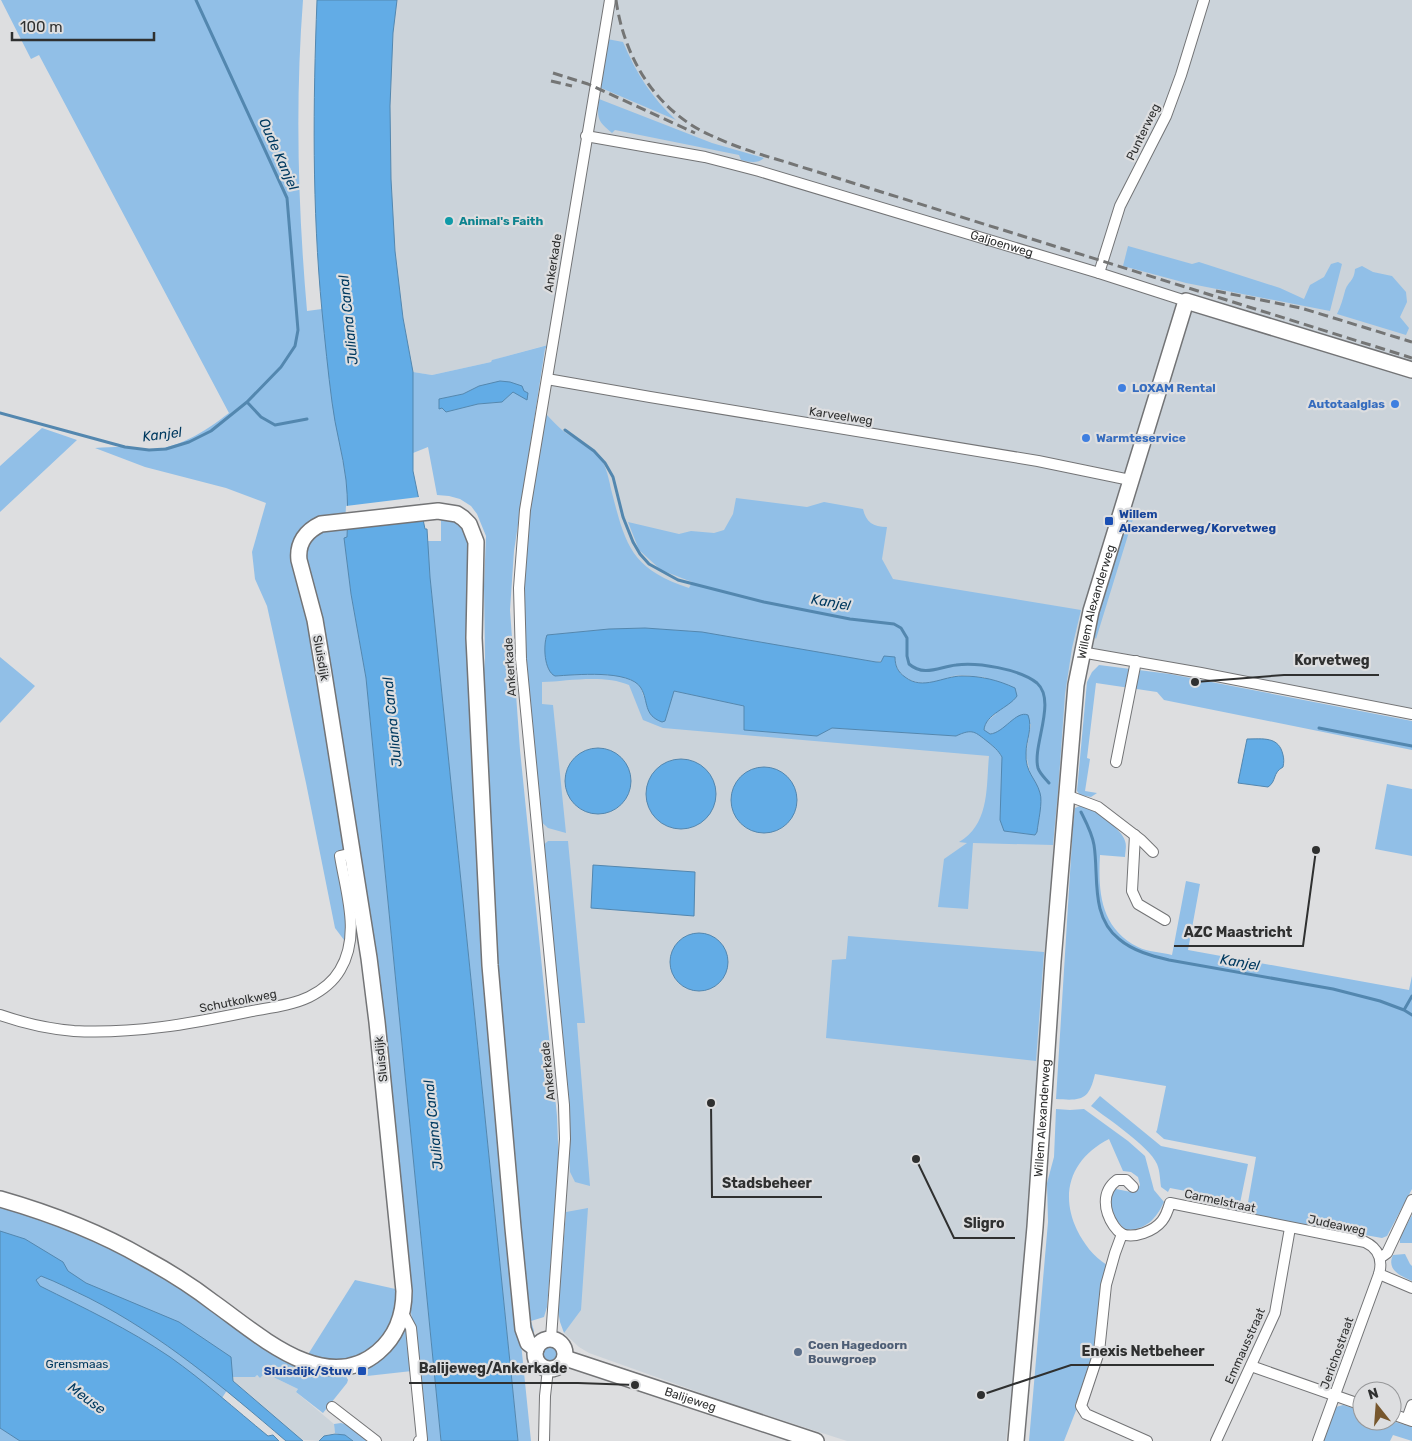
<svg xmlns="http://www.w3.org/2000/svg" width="1412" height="1441" font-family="Rubik,sans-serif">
<rect width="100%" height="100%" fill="#dddee0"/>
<path fill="#cbd3da" d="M397,0H1412V716L1076,645L1066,719L1021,1316L1006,1441H847L729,1403L589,1353L579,1347L564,1333L566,1212L559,1116L528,786L547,345L493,360L491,362L432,375L413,372L403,318L395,251L391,179L390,106L393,33Z
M265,1373L298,1389L296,1392L334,1424L335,1433L324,1436L319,1441L301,1440L233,1381L232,1377H255L256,1375L260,1378Z"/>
<path fill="#91bfe7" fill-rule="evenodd" d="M1,0H303C295,103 298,208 307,311L322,309L332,402L346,478L348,502L347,537L344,538L351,594L366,678L441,1441H425L413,1327L358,922L353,952L335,928L306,783L267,606L255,579L252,552L266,503L226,488L145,467L95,448C104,447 113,447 122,447C129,447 135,450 141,450C175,451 203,433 229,413L39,55L31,59Z
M607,39L623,42C636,73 652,98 676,120L599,87Z
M599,99L712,143L764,158C757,164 750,162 741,160L739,155L615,130L612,133C597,121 597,118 599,99Z
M1128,246L1192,264L1199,262L1280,288L1304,299L1310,285L1324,277L1331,264L1338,262L1342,264L1330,311L1186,283L1123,266Z
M1362,266L1373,272L1392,276L1406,292L1407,302L1400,317L1409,328L1406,335L1337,314C1341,306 1343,298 1345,291C1348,281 1354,282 1355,269Z
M548,345L545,349L514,551L510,610L520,750L557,1116L559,1169L547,1307L544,1317L531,1321L534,1331L533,1333L531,1332L494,996L481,720L485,657L484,586L486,536L477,514L471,506L460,499L449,496L437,495L428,447L413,453V372L432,375L491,362L492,360ZM492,383L528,393L513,392L502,402L478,404L446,412L442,408L439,399L463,394L479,386L486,385Z
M546,414C551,419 556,425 562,430C574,440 589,443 599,456C607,466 609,481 612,493C626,547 632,569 689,588L692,582L661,570L639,550L628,522L679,534L691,531L714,533L724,530L733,514L736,498L807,507L824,502L863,509C866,522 873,527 887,527L882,559L893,579L1081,610L1072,648L1065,694L1058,792L1053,845L973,843L968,909L938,907L944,859L967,843L959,842C990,824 986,787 989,756L663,728L643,720L629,685C604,674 568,681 542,682V704L553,705L566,833L548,828L536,817L520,617L529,512ZM645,628L701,632L876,662L895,657C896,680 919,686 939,682C944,681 948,677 953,676C963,674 975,677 985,677L996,714C990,719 980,725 986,733C993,736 1021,726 1031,724L1026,754L1030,773L1040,793L1037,832L1035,835L1004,831L1002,757C998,750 994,747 988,742C975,731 973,728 956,736L832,728L816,736L744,730V706L674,691L665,721C658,713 649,705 644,697C642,693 642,689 640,686C626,669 574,675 555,676L548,669L545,647L547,635L609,629Z
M42,428L77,440L0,512V466Z
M1131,500L1133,519L1096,639L1093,635V629Z
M441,516C461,519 461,522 470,540L513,1265L531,1441H518L430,577L427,541H441Z
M0,657L35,686L0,723Z
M1099,665L1170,674L1412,721V750L1164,700L1157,692L1096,683L1087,758L1090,759L1085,791L1097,793L1091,797L1080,795L1077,791L1087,682L1092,672Z
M1387,784L1412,789V856L1375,849Z
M1082,805C1093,808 1123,830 1125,841C1127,846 1125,852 1125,857L1100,855C1098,891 1100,928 1138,947C1148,952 1161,952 1172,955L1186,881L1200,884L1188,950L1409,990L1412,976V1189L1387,1236L1382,1238L1246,1214L1256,1157L1164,1139L1156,1132L1157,1130L1166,1086L1095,1074C1089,1100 1082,1101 1056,1099L1073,825L1075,808Z
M548,841H568L585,1023H577L590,1186L575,1182L570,1172L566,1101L540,848Z
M848,936L1044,952L1036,1061L826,1038L832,960L846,959Z
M1100,1096L1161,1146L1248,1164L1238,1213L1227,1211V1199L1170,1188L1168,1192L1161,1187C1160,1180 1160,1171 1157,1164C1149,1146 1108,1119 1091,1106Z
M1056,1109L1070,1110L1084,1109L1128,1141L1145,1156L1154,1190L1164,1202C1156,1219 1146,1230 1126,1230C1114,1220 1110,1211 1110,1196L1116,1189L1131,1192L1137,1190L1140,1185L1138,1177L1131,1172L1123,1171L1109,1139C1072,1158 1059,1192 1077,1230C1084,1244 1093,1256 1107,1265C1097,1293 1101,1322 1095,1350C1091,1368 1083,1388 1075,1405L1077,1408L1064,1441H1029L1048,1222L1047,1183L1054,1157Z
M0,1204L105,1243L202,1299L345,1374L348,1380L347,1383L323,1413L296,1392L298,1389L265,1373L260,1378L257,1375L255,1377H232L233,1381L194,1441H0Z
M588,1208L581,1310L564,1333L560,1322L558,1311L566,1212Z
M1412,1215V1243H1400V1237Z
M1405,1254L1410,1264L1412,1266V1281C1401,1276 1386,1270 1393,1255Z
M355,1280L400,1290L396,1316L381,1342L360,1356L341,1362L307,1356Z
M404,1327L408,1328L412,1371L358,1377Z
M540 1353a10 10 0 1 1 20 0a10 10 0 1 1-20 0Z
M1343,1405L1362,1411V1421H1392L1412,1427V1441L1393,1435L1390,1441H1323L1336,1407Z
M341,1423L351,1426L373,1441H353L348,1437L335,1433L334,1424Z"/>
<path fill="#62ace6" stroke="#5387af" d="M317,0H397L393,33L390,106L391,179L395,251L403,318L413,372V471L425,529H427L430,577L518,1441H441L366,678L351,594L344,538L347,537C348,518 348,499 346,480C343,454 335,428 332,402C328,372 325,341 322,311C312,207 313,104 317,0Z
M500,381L510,382L522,386L524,391L528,393L527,400L513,392L502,402L478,404L446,412L442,408L439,409V399L463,394L479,386Z
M645,628L702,632L876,662H881L884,656L895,657C895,666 898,672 905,677C923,691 943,676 962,676C981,676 998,680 1015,688L1017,696C1009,708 985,714 984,730L990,734C1004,733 1016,710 1028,715C1033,728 1026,740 1026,753C1025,773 1036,778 1040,793C1043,802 1038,822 1037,832L1035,835L1004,831L1000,820L1002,757C998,750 994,747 988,742C975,732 973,728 956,736L832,728L817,736L744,730V706L674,691L665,721L662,722C643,715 649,702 641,688C630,669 574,675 555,676C544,671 543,645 547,635L609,629Z
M1247,739C1263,739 1279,736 1283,755C1284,759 1284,762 1283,767C1272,773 1277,781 1268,787L1238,783Z
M565 781a33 33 0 1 1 66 0a33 33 0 1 1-66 0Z
M646 794a35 35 0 1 1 70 0a35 35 0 1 1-70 0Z
M731 800a33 33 0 1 1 66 0a33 33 0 1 1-66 0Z
M593,865L695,872L694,916L591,908Z
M670 962a29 29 0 1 1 58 0a29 29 0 1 1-58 0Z
M0,1231L25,1239L63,1262L68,1271L86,1283L179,1322L231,1357L233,1381L303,1441H286C224,1388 163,1336 89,1298C74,1291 57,1282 41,1276L36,1280L40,1286C84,1308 129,1329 170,1357C204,1381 235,1409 268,1436L273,1435L279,1441H20L0,1428Z
M335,1434L345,1435L353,1441H319L324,1436Z"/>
<path fill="#dddee0" d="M419,497L425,519L345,525L346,506Z"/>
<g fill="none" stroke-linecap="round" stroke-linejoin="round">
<path stroke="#5387af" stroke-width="3" d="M247,402L261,417L275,425L307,419
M0,413L125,447L149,450L166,449L189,442L211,431L247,402L281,367L295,346L298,330L287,198L196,0
M565,430L594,451L605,463L613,477L623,517L633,542L640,554L649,564L678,580L764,602L850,619L894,624L901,628L907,638V656L909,664C924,677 939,667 956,665C977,662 1020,669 1037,683C1057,701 1032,746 1038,768C1040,774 1045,778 1049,783
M1319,728L1412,746
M1081,812C1086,822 1092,833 1094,845C1099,876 1090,916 1119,939C1133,951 1152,956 1169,960L1333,989L1380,1001L1404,1010L1412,1015
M1404,1010L1412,996"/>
<defs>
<g id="street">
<path id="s1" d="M586,136L705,157L759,171L1099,273L1186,301"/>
<path d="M1099,273L1120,206L1166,116L1181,75L1204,0"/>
<path d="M547,379L650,397L1038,461L1130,480"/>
<path d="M1081,652L1201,673L1412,714"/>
<path d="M1116,762L1136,661"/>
<path d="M1066,795L1098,807L1141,840L1153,852"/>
<path d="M1135,835L1132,891L1138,904L1165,920"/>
<path d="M0,1015C23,1023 49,1029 74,1031C133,1034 189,1024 247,1012C267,1008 290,1006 309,997C321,991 333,982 340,970C361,935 346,893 340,856L353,853"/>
<path d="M1133,1187L1126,1180H1117C1101,1192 1104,1211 1114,1226C1116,1229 1119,1232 1122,1234C1134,1239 1154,1231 1162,1221C1166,1216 1168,1210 1170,1203L1365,1242C1378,1248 1383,1260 1379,1274L1318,1441"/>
<path d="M1122,1234L1115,1253L1106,1285L1099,1352L1081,1406L1086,1414L1147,1441"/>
<path d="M1380,1258L1387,1253L1412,1200"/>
<path d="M1379,1274L1412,1288"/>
<path d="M403,1313L411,1328L422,1439L419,1441"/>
<path d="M551,1338L565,1139L564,1105L521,659L519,588L525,510L610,0"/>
<path d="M1251,1366L1362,1405"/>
<path d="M332,1407L376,1441"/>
<path d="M1392,1414L1412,1421"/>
<path d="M1407,1419L1412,1405"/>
<path d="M544,1441L545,1396L548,1369"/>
<path d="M1216,1441L1275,1313L1290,1228"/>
</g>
<g id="secondary">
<path d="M0,1199C49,1213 99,1232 144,1258C168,1271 192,1286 214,1303C258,1334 325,1397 378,1352C397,1336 404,1315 404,1291L377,1022L369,958L323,668L315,620L299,560C297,543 306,531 321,524L438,511L457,514L463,518L469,524L476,542L474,638L490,965L513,1228L523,1329L528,1343L536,1349"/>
<circle cx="550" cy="1354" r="15"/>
<path id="s2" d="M565,1358L816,1441"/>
<path id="s3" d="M1016,1441L1035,1227L1053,961L1076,685L1091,611L1186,301L1412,370"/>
</g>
</defs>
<use href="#street" stroke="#737476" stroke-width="12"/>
<use href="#secondary" stroke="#737476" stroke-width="18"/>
<use href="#street" stroke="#fff" stroke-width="10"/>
<use href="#secondary" stroke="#fff" stroke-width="15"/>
<path stroke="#747575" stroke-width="3" stroke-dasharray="10 5" stroke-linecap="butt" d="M616,0C624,57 655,110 710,135C735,147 762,155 789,163L1412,358
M553,73L588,84L695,133
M551,81L572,86
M1216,291L1301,308L1412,342"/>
</g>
<circle fill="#0f9aa8" stroke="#dddee0" stroke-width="2" cx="449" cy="221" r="5"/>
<g fill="#3f7fe0" stroke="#dddee0" stroke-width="2">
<circle cx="1122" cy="388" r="5"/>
<circle cx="1395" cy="404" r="5"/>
<circle cx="1086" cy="438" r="5"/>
</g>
<g fill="#1a4fb4" stroke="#dddee0" stroke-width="2">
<rect x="1104" y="516" width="10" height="10" rx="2.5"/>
<rect x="357" y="1366" width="10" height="10" rx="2.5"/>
</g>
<circle fill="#5c6f8a" stroke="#dddee0" stroke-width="2" cx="798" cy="1352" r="5"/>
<g text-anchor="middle" stroke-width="4.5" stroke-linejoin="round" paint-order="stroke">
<g font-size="12" fill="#2f3030" stroke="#dddee0">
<text transform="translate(1143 132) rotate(-64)" y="4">Punterweg</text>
<text dy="4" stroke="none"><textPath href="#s1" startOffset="430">Galjoenweg</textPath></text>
<text transform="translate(553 263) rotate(-81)" y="4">Ankerkade</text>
<text transform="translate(841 416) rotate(9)" y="4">Karveelweg</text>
<text dy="4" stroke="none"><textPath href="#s3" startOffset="844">Willem Alexanderweg</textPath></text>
<text transform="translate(321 658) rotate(80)" y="4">Sluisdijk</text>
<text transform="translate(510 667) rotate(-94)" y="4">Ankerkade</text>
<text transform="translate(238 1001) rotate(-11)" y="4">Schutkolkweg</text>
<text transform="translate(381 1059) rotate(-96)" y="4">Sluisdijk</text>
<text transform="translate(548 1071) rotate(-96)" y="4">Ankerkade</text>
<text dy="4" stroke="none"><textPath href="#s3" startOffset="324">Willem Alexanderweg</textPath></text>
<text transform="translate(1220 1201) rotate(12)" y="4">Carmelstraat</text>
<text transform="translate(1337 1225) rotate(12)" y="4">Judeaweg</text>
<text transform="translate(1245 1346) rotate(-66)" y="4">Emmausstraat</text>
<text transform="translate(1337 1353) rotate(-70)" y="4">Jerichostraat</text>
<text dy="4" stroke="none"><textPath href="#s2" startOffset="132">Balijeweg</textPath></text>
</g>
<g font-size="12" font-weight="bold" fill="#0d838f" stroke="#dddee0" text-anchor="start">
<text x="459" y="225">Animal's Faith</text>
</g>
<g font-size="12" font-weight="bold" fill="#366cbe" stroke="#dddee0" text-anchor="start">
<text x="1132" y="392">LOXAM Rental</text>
<text x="1385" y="408" text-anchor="end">Autotaalglas</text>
<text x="1096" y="442">Warmteservice</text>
</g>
<g font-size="12" font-weight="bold" fill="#164399" stroke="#dddee0" text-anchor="start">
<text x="1119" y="518">Willem<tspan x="1119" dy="14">Alexanderweg/Korvetweg</tspan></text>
<text x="352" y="1375" text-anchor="end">Sluisdijk/Stuw</text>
</g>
<g font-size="12" font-weight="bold" fill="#4e5e75" stroke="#dddee0" text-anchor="start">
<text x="808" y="1349">Coen Hagedoorn<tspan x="808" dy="14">Bouwgroep</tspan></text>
</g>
<g font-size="12" fill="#003a60" stroke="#dddee0">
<text x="77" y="1368">Grensmaas</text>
</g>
<g font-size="14" font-style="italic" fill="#003a60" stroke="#dddee0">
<text transform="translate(279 154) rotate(66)" y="5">Oude Kanjel</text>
<text transform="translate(348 320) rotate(-96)" y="5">Juliana Canal</text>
<text transform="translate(162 434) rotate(-7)" y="5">Kanjel</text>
<text transform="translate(831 602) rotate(10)" y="5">Kanjel</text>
<text transform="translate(392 722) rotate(-96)" y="5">Juliana Canal</text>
<text transform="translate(1240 962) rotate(10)" y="5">Kanjel</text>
<text transform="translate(433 1125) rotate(-96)" y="5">Juliana Canal</text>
<text transform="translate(87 1398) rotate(36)" y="5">Meuse</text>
</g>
</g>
<path fill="none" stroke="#2f3030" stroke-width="2" d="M1195 682L1284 675H1379M1316 850L1303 946H1174M711 1103L712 1197H822M916 1159L954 1238H1015M981 1395L1071 1365H1214M635 1385L578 1383H409"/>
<g fill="#2f3030" stroke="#dddee0" stroke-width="2">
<circle cx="1195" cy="682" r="5"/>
<circle cx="1316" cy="850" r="5"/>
<circle cx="711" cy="1103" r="5"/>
<circle cx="916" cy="1159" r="5"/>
<circle cx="981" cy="1395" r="5"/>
<circle cx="635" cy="1385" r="5"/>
</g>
<g font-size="14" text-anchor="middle" font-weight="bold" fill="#2f3030" stroke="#dddee0" stroke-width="4.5" stroke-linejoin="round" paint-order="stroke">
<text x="1332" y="665">Korvetweg</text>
<text x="1238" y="937">AZC Maastricht</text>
<text x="767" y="1188">Stadsbeheer</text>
<text x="984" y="1228">Sligro</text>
<text x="1143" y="1356">Enexis Netbeheer</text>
<text x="493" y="1373">Balijeweg/Ankerkade</text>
</g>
<g transform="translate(1377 1406) rotate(343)"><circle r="24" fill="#dddee0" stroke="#97989a"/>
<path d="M0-4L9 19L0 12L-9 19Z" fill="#77572d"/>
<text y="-8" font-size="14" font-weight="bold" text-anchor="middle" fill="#2f3030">N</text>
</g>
<path d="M12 32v8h142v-8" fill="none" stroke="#2f3030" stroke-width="2.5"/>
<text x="20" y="32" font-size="15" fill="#2f3030" stroke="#dddee0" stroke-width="4" paint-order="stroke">100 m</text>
</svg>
